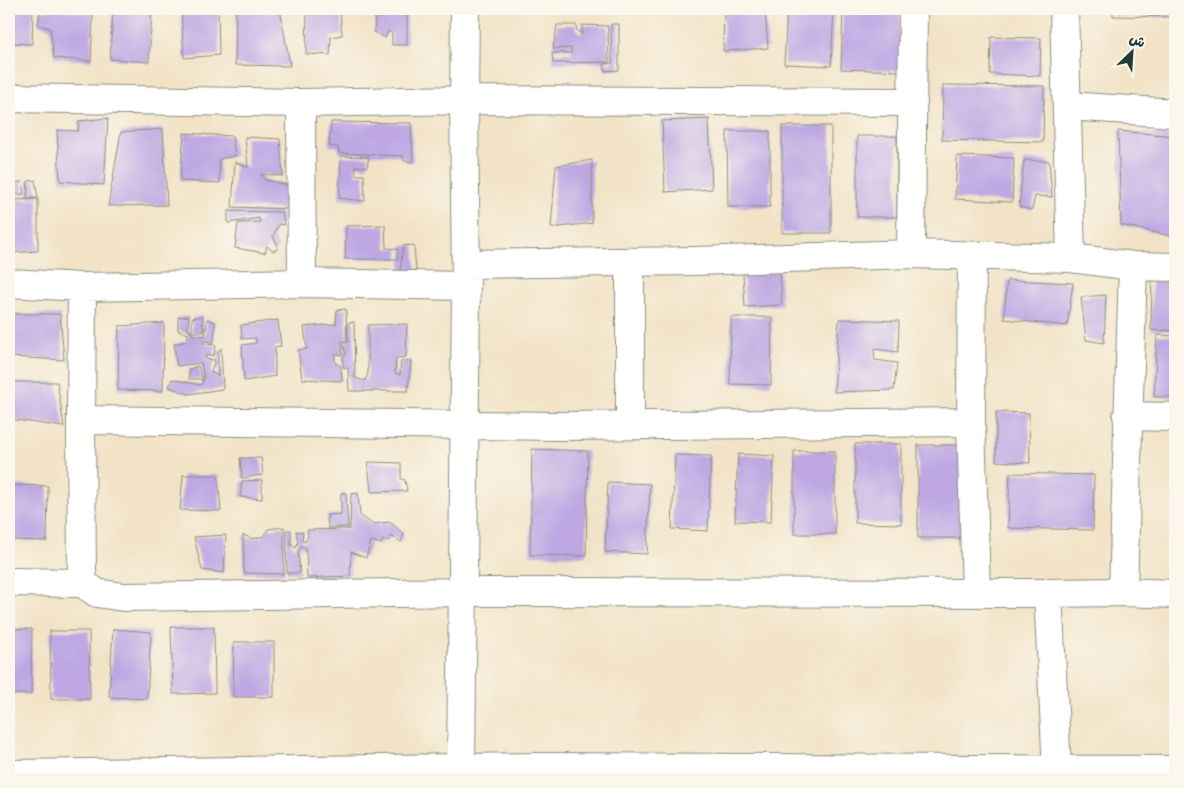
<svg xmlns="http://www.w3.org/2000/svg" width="1184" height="788" font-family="'Shantell Sans','Playpen Sans Arabic',sans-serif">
<rect width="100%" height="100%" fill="#fbf7ec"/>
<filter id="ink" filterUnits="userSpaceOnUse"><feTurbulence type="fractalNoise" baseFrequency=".02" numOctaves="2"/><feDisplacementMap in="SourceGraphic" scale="10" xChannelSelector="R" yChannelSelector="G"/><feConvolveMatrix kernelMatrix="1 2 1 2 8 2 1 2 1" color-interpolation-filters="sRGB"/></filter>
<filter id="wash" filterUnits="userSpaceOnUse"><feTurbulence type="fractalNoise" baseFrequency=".0096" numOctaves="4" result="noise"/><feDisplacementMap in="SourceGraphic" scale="20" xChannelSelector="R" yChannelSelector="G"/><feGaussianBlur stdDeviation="1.12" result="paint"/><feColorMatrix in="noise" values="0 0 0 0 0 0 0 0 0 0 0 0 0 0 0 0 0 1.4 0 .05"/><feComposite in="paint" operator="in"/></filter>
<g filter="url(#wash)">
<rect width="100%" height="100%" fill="#f2e3c7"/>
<g id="blocks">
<path fill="#bea7e3" d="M9,9H33L32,44L9,43Z
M57,9L93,14L91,61L54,58L50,28L38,25L40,11Z
M113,9H152L149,62L110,59Z
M181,9H218L219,55L184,58Z
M236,9H280L290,66L235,65Z
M307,9H340L342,35L331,37L330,55L306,54Z
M376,9H407V45H392V33L388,31L385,38L374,32Z
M724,9H765L768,48L723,51Z
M787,9H834L831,66L784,64Z
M843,9H900L899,71L841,69Z
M1113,9H1172V17L1113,16Z
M611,24H619V70L605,71L604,64L612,63Z
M557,25H576L577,31L582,34V25L608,26L609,62L553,63L552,53H571V48L553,49Z
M991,37L1041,38L1040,76L990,74Z
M943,85L1044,86L1043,142L942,140Z
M108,118L104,185L60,181L57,130L78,131L79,121Z
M709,119L712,189L665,192L662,121Z
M331,122L411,123L413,162L404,161L403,156L339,153L338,147L329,146Z
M782,126H831V233H782Z
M163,129L167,205L108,206L121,132Z
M727,131H770V207H728Z
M1118,131L1175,136V237L1121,225Z
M184,133L232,136L235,156L219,159L220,183L180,181Z
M857,136H897V217H857Z
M245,137L280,139L283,176L261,174L265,180L288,185L290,209L232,207L235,162L248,167Z
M341,156L369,157L367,167L355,166L356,175H364L365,201L339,198Z
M957,156L1014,158L1012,202L955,199Z
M592,160V223L551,228L556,166Z
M1024,160L1049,161L1052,197L1035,196L1032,210L1019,207Z
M35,180L38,198H27L28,181Z
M22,182L24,194L9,195V183Z
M38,199V251L9,253V200Z
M228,211L282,212L284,225L279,224L273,236L279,248L273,251L267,246L265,253L235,248L238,223L260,222L259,218L228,223Z
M385,225L386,248L398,249V259H345L346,226Z
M414,245L416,271H400L403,246Z
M780,271L782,305L745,307L743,273Z
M1152,278L1175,280V331L1151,330Z
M1007,280L1073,283L1067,326L1004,319Z
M1106,295L1104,343L1086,340L1081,297Z
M346,309L347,341L341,342L343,355L335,354V363L341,366L342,381L302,379L298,350L307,349L304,327L336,324L337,310Z
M9,314H60L64,360L9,357Z
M189,316L188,329L193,335L205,336L207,319L215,322L214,342L203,341L204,344L216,345L214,355L205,356V359L215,360L211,372L218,376V352L221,348L223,389L188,394L169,387L172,379L201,385L203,381L199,379H189V369L198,366L203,381L204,379L201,363L177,366L174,344L187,341L188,334L178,330V317Z
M202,316L204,332H192V318Z
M731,317H772L771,385L730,384Z
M839,319L899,321L898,352L874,349L875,360L897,363L894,390L834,392Z
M278,320L281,346L275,347V376L244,381L242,345L256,343V338L242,339L241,325Z
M354,322L355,378L365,381L368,373V325L407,324L406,357L396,358L395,373L400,375L401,361H411L408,391H349L348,368L343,367V357L346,354L343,344L348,342V323Z
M164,323L163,391L118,390L119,326Z
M1157,335L1175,336V397H1154Z
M9,382H57L64,427L9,419Z
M996,412L1029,413L1030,463L996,461Z
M855,444H901V524L855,523Z
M918,445H962V538H918Z
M532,449L588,451L586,556L530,555Z
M794,451H835V534H794Z
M738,454L774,456L771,522L735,521Z
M675,455L711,456L708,531L672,529Z
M240,458H261L263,475L242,478Z
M368,462L401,463V479L405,480L407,491L371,492Z
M1010,473L1094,475L1093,530L1008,528Z
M183,475H218L221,511L180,510Z
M262,480V499L240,497L242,481Z
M608,482L650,484L647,554L605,552Z
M9,485L48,486L47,541L9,540Z
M341,493H346L348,527L328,528L327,515L341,514Z
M358,493L360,515L372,524L390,522L404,534L401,542L391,536L388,541L384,539L381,544L371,541L366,558L351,552L350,576L307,578L306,548L301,546L298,551L300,573H287L286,530H291V545L296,548L298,542L296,531L303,532L302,541L305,542L308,536L307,530L350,529L351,494Z
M284,527V574L244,573L243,535L253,539L264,536L268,529Z
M226,535L224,573L202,570L194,537Z
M171,627H214L215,693L173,694Z
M9,629H32L31,694H9Z
M113,629L151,632L147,699L109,697Z
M50,631H89L90,699H51Z
M234,642H274V697H233Z"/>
</g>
</g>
<g filter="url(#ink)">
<use href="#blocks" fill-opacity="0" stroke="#88907e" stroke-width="1"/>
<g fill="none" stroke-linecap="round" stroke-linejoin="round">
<defs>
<path id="minor" d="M1064,9L1071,258
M9,98L301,103L464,100L913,102
M301,103L302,283
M1067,106L1175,113
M911,254L913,9
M972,256L971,422L976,593
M466,264L695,261L911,254L1071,258L1133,266L1175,267
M9,283L82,287L302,283L466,286
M1127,416L1175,417
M81,420L82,287
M630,425V262
M9,582L82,583L97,593L123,597L464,592L1048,593
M82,583L81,420L559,426L971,422
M1123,592L1175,594
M461,768L466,286L464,100L465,9
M1057,770L1048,593L1123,592L1133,266
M9,774L540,767L1175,770"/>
</defs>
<use href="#minor" stroke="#88907e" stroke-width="30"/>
<use href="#minor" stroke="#fff" stroke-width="28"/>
</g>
</g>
<rect width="1184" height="788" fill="none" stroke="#fbf7ec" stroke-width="30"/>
<g transform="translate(1132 52) rotate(25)" stroke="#fbf7ec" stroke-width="4" paint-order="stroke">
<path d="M0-4L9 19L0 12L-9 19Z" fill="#1f3d34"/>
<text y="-8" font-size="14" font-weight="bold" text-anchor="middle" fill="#1f3d34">ش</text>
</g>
</svg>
